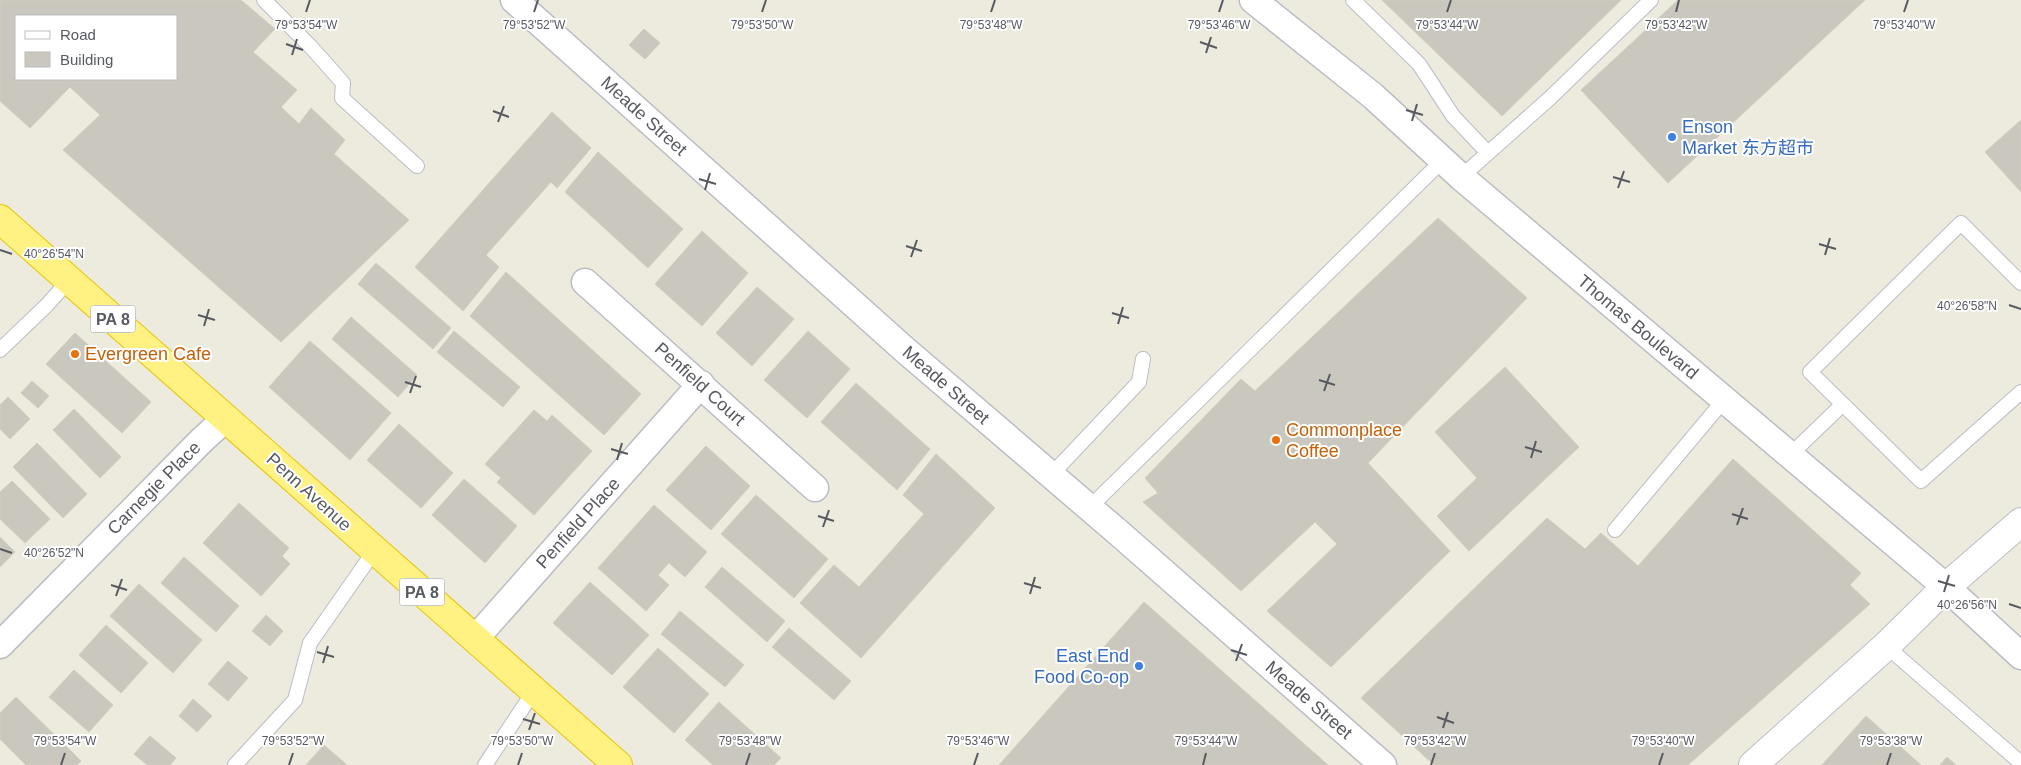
<svg xmlns="http://www.w3.org/2000/svg" width="2021" height="765" font-family="Helvetica,'Noto Sans SC',sans-serif">
<rect width="100%" height="100%" fill="#ecebde"/>
<path fill="#c9c7be" stroke="#d1cdbd" fill-rule="evenodd" d="M0,0H241L275,29L253,52L297,90L281,107L299,124L311,108L345,140L334,154L409,220L281,342L63,150L100,115L70,87L30,128L0,101ZM16,16H176V79H16Z
M1382,0H1621L1502,116Z
M1678,0H1865L1668,183L1581,90Z
M644,29L660,43L645,59L629,45Z
M552,112L591,148L557,188L551,182L486,255L499,267L463,311L415,267Z
M2021,120V192L1985,152Z
M598,152L683,229L648,268L565,192Z
M1438,218L1527,298L1368,463L1450,551L1331,667L1267,611L1337,544L1315,522L1241,591L1143,502L1158,493L1145,478L1241,379L1255,391Z
M702,231L748,273L702,326L655,284Z
M376,263L451,328L433,349L358,284Z
M506,272L641,394L604,435L470,316Z
M757,287L794,319L752,366L716,333Z
M351,317L417,375L398,397L332,339Z
M454,331L520,387L503,407L437,352Z
M808,331L850,369L807,418L764,380Z
M75,333L151,402L122,433L46,364Z
M310,341L391,413L350,460L269,387Z
M1505,367L1579,447L1469,551L1437,516L1477,478L1435,432Z
M32,381L49,396L38,408L21,393Z
M856,383L930,449L897,490L821,422Z
M8,397L30,419L10,439L0,429V405Z
M74,409L121,457L100,478L53,430Z
M534,410L547,421L552,415L592,451L534,515L497,482L501,478L485,464Z
M399,424L453,473L421,508L367,460Z
M37,443L87,494L63,518L13,467Z
M706,446L750,486L711,530L666,490Z
M936,454L995,508L861,658L800,603L834,565L859,587L924,514L903,495Z
M1733,459L1861,573L1850,585L1870,604L1688,765H1434L1361,698L1547,518L1585,549L1601,533L1638,566Z
M464,479L517,526L485,563L432,515Z
M12,481L50,519L25,543L0,519V492Z
M756,495L828,559L794,598L721,534Z
M239,503L289,548L282,556L290,564L261,596L203,543Z
M654,505L707,552L685,577L669,563L658,575L669,585L646,611L598,568Z
M0,537L15,552L0,567Z
M184,557L239,606L216,632L161,583Z
M722,567L785,621L767,642L705,587Z
M590,582L649,635L612,675L553,623Z
M139,584L202,640L173,673L110,616Z
M1144,602L1328,765H999Z
M680,611L744,665L725,687L661,634Z
M266,615L283,631L270,646L252,631Z
M106,625L148,663L121,693L79,655Z
M789,628L851,681L834,700L772,647Z
M658,648L709,694L674,733L623,687Z
M228,661L248,678L228,701L208,684Z
M74,670L113,705L89,732L49,697Z
M16,697L81,761L77,765H26L0,739V713Z
M193,699L212,716L197,732L179,716Z
M719,702L781,758L774,765H713L685,740Z
M1866,716L1921,765H1822Z
M150,736L176,758L170,765H147L134,754Z
M324,745L347,765H306Z
M1947,757L1956,765H1940Z"/>
<g fill="none" stroke-linecap="round" stroke-linejoin="round">
<defs>
<path id="lane" d="M264,0L311,47L343,83L342,98L417,166
M1353,0L1419,64L1453,116L1488,153
M1461,177L1550,98L1651,0
M2021,283L1961,223L1810,372L1921,481L2021,392
M0,350L47,305L69,280
M1790,455L1842,405
M1051,475L1139,382L1143,359
M1089,508L1443,160
M1615,530L1724,400
M1886,646L2021,763
M235,765L295,700L310,643L375,550
M485,765L534,691"/>
<path id="street" d="M514,0L905,350L1120,534L1383,765
M1253,0L1373,96L1461,177L1946,587L2021,656
M585,282L815,488
M475,639L701,384
M0,645L201,441L226,418"/>
<path id="secondary" d="M1753,765L1886,646L1946,587L2021,522"/>
<path id="highway" d="M0,219L618,765"/>
</defs>
<use href="#lane" stroke="#bcbdc4" stroke-width="16"/>
<use href="#street" stroke="#bcbdc4" stroke-width="29"/>
<use href="#secondary" stroke="#bcbec6" stroke-width="30"/>
<use href="#highway" stroke="#eac400" stroke-width="30"/>
<use href="#lane" stroke="#fff" stroke-width="14"/>
<use href="#street" stroke="#fff" stroke-width="26"/>
<use href="#secondary" stroke="#fff" stroke-width="28"/>
<use href="#highway" stroke="#fff282" stroke-width="28"/>
</g>
<path fill="none" stroke="#585a61" stroke-width="2" d="M306,12L310,0M534,12L538,0M762,12L766,0M991,12L995,0M1219,12L1223,0M1447,12L1451,0M1676,12L1679,0M1904,12L1908,0M1200,42L1217,48M286,44L303,50M1206,53L1211,37M292,55L297,39M1406,110L1423,115M493,111L509,117M1412,121L1417,104M498,122L504,106M1613,177L1630,182M699,179L716,184M1618,188L1624,171M705,190L710,173M1819,244L1836,249M906,246L922,251M0,250L12,254M1825,255L1830,238M911,257L917,240M2009,305L2021,309M1112,313L1129,318M198,315L215,320M1118,324L1123,307M204,326L209,309M1319,380L1335,385M405,382L421,387M1324,391L1330,374M410,393L416,376M1525,447L1542,452M611,449L628,454M1531,458L1536,441M617,460L622,443M1732,514L1748,519M818,516L834,521M1737,525L1743,508M823,527L829,510M0,549L12,553M1938,581L1955,586M1024,583L1041,588M111,585L127,590M1944,592L1949,575M1030,594L1035,577M116,596L122,579M2009,604L2021,608M1231,650L1247,655M317,652L334,657M1236,661L1242,644M323,663L328,646M1437,717L1454,723M523,719L540,724M1443,728L1448,712M529,730L535,713M61,765L65,753M289,765L293,753M518,765L522,753M746,765L750,753M974,765L978,753M1203,765L1206,753M1431,765L1435,753M1659,765L1663,753M1887,765L1891,753"/>
<g fill="#3f7fe0" stroke="#fff" stroke-width="2">
<circle cx="1672" cy="137" r="5"/>
<circle cx="1139" cy="666" r="5"/>
</g>
<g fill="#e8710a" stroke="#fff" stroke-width="2">
<circle cx="75" cy="354" r="5"/>
<circle cx="1276" cy="440" r="5"/>
</g>
<g text-anchor="middle" stroke-width="4" stroke-linejoin="round" paint-order="stroke">
<g fill="#fff" stroke="#8a8c90" stroke-width="1">
<rect x="90.5" y="305.5" width="45" height="27" rx="4"/>
<rect x="399.5" y="578.5" width="45" height="27" rx="4"/>
</g>
<g font-size="16" font-weight="bold" fill="#585a61">
<text x="113" y="325">PA 8</text>
<text x="422" y="598">PA 8</text>
</g>
<g font-size="18" fill="#585a61" stroke="#fff">
<text transform="translate(644 116) rotate(42)" y="6">Meade Street</text>
<text transform="translate(1638 327) rotate(40)" y="6">Thomas Boulevard</text>
<text transform="translate(700 384) rotate(42)" y="6">Penfield Court</text>
<text transform="translate(946 385) rotate(41)" y="6">Meade Street</text>
<text transform="translate(154 488) rotate(-45)" y="6">Carnegie Place</text>
<text transform="translate(309 492) rotate(42)" y="6">Penn Avenue</text>
<text transform="translate(578 523) rotate(-48)" y="6">Penfield Place</text>
<text transform="translate(1309 700) rotate(41)" y="6">Meade Street</text>
</g>
<g font-size="18" fill="#366cbe" stroke="#fff" text-anchor="start">
<text x="1682" y="133">Enson<tspan x="1682" dy="21">Market 东方超市</tspan></text>
<text x="1129" y="662" text-anchor="end">East End<tspan x="1129" dy="21">Food Co-op</tspan></text>
</g>
<g font-size="18" fill="#c56008" stroke="#fff" text-anchor="start">
<text x="85" y="360">Evergreen Cafe</text>
<text x="1286" y="436">Commonplace<tspan x="1286" dy="21">Coffee</tspan></text>
</g>
</g>
<g font-size="12" text-anchor="middle" fill="#585a61" stroke="#fff" stroke-width="4" stroke-linejoin="round" paint-order="stroke">
<text x="306" y="29">79°53'54"W</text>
<text x="534" y="29">79°53'52"W</text>
<text x="762" y="29">79°53'50"W</text>
<text x="991" y="29">79°53'48"W</text>
<text x="1219" y="29">79°53'46"W</text>
<text x="1447" y="29">79°53'44"W</text>
<text x="1676" y="29">79°53'42"W</text>
<text x="1904" y="29">79°53'40"W</text>
<text x="54" y="258">40°26'54"N</text>
<text x="1967" y="310">40°26'58"N</text>
<text x="54" y="557">40°26'52"N</text>
<text x="1967" y="609">40°26'56"N</text>
<text x="65" y="745">79°53'54"W</text>
<text x="293" y="745">79°53'52"W</text>
<text x="522" y="745">79°53'50"W</text>
<text x="750" y="745">79°53'48"W</text>
<text x="978" y="745">79°53'46"W</text>
<text x="1206" y="745">79°53'44"W</text>
<text x="1435" y="745">79°53'42"W</text>
<text x="1663" y="745">79°53'40"W</text>
<text x="1891" y="745">79°53'38"W</text>
</g>
<rect x="15" y="15" width="162" height="65" fill="#ffffff" stroke="#bcbdc0"/>
<rect x="25" y="31" width="25" height="8" fill="#ffffff" stroke="#bcbdc0"/>
<text x="60" y="40" font-size="15" fill="#585a61">Road</text>
<rect x="25" y="52" width="25" height="15" fill="#c9c7be" stroke="#bcbdc0"/>
<text x="60" y="65" font-size="15" fill="#585a61">Building</text>
</svg>
